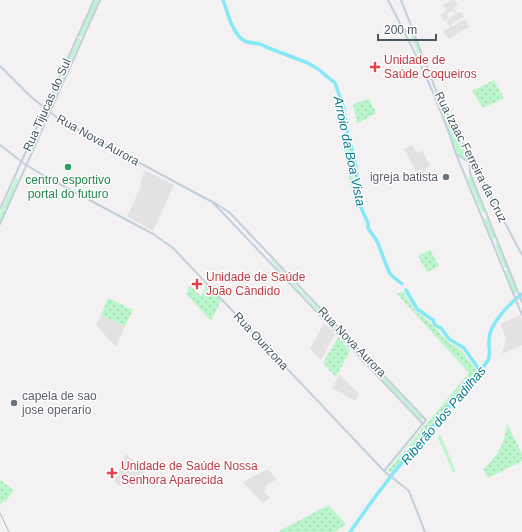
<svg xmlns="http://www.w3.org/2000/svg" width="522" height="532" font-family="Helvetica,sans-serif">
<defs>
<pattern id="park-dots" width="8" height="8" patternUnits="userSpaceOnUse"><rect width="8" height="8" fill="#bbf5cc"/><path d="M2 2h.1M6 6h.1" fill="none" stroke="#a2d4b2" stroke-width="1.8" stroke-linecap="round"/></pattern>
</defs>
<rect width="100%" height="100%" fill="#f3f1f1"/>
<path fill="#e4e1e3" d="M452,0H455L458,6L454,8L457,13L461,12L464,17L451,24L452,26L465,19L469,27L448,39L443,31L450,27L447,22L450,18L456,14L453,11L447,14L449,18L444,21L440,15L446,11L443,5Z
M412,145L417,153L422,150L430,166L425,169L429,178L421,182L404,149Z
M145,170L174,185L153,231L127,217L142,184L140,183Z
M101,315L125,326L116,347L96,325Z
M518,316H520L522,321V345L502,354L506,338L500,324Z
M324,323L335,334L321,360L310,349Z
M339,375H340L359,394L355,401L332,388Z
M126,454L145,472L120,486L114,482Z
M268,469L277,479L265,486L266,488L264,491L270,498L262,503L243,482Z"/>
<path fill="#bbf5cc" d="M95,0H99L82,37L79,36Z
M408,29H412L426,63L418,53Z
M80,38L81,40L64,75L63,73L78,39Z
M62,76L64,77L49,111L47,109Z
M439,101L455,127L461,144L455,139C462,145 466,151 466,160L457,153Z
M342,111L346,128L343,130L341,128L338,112Z
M347,132L352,157L353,182L351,191L342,137L343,135Z
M470,175L485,212H482L468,179Z
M16,178L18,180L0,222V214Z
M484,218L487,219L496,238L492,239Z
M497,243L508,269L505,268L495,245Z
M271,259L337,329L336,330L271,261Z
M505,270H508L517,292L514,294Z
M342,333L423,419L422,421L340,335Z
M439,435L441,436L455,470L454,473L453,472L438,438Z"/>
<path fill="url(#park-dots)" d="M494,80L504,98L483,108L472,91Z
M369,99L376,113L357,124L353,104Z
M430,250L439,266L427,272L418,256Z
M190,285L201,297L206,285L221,301L211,321L186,294Z
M403,291L415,311L431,323L447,341L461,350L477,371L391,473L388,470L469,373L397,294Z
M108,298L133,310L125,326L101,315Z
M338,337L350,351L336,377L323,363Z
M507,424L522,454V461L488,478L483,469C499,454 504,446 507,424Z
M0,480L14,490L5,502L3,501L0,506Z
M328,505L346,524L335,532H278Z"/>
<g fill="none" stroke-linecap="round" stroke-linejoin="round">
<path stroke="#83e9f7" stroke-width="3.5" d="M223,0C228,12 231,31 243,40C250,45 258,41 266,47L308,63L318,69L335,83L344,109L346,127L356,167L357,182L356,189L358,201L368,223V228L377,241L389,272L391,275L402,284
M406,290L417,309L433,320L435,325L441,328L449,339L464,348L480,371
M350,532L375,497L395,471L487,362C492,354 488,348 489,340C489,324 510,303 522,294"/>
<path stroke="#c1d0dc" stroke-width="2" d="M388,0C414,50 439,100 456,154L522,315
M401,0L439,98L522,255
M405,32L408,28H412
M0,66L30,96L60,120L216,204L229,212L426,420L384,471
M0,145L26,165L43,175L153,234L173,248L384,471L409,491L425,532
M469,154L470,173L522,302
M458,155L476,167
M213,203L222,212L423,424
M0,209L94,0
M0,224L100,0"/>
<path stroke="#b2b7bc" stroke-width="1" d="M0,513L9,532"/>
</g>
<g fill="#e0444e" stroke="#fff" stroke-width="1.5">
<path d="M373 61h4v4h4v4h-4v4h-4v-4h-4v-4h4z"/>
<path d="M195 278h4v4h4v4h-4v4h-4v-4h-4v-4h4z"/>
<path d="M110 467h4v4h4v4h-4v4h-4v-4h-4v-4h4z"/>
</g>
<circle fill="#2e9e5b" stroke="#fff" stroke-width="1.5" cx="68" cy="167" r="4"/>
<g fill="#6b7280" stroke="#fff" stroke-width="1.5">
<circle cx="446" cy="177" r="4"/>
<circle cx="14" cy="403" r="4"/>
</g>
<g text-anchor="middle" stroke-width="3" stroke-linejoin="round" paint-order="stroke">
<g font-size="12" fill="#be3a42" stroke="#fff" text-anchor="start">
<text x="384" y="64">Unidade de<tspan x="384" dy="14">Saúde Coqueiros</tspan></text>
<text x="206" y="281">Unidade de Saúde<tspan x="206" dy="14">João Cândido</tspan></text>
<text x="121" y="470">Unidade de Saúde Nossa<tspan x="121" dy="14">Senhora Aparecida</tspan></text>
</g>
<g font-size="12" fill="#465761" stroke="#fff">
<text transform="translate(47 105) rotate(-66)" y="4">Rua Tijucas do Sul</text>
<text transform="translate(98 140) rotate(29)" y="4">Rua Nova Aurora</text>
<text transform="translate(471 157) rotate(63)" y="4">Rua Izaac Ferreira da Cruz</text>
<text transform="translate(261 341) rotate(47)" y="4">Rua Ourizona</text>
<text transform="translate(352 342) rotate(46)" y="4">Rua Nova Aurora</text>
</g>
<g font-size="12" fill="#5b616d" stroke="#fff" text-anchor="end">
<text x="438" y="181">igreja batista</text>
<text x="22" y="400" text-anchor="start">capela de sao<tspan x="22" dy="14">jose operario</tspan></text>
</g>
<g font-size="12" fill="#27864d" stroke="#fff">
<text x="68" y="184">centro esportivo<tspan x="68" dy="14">portal do futuro</tspan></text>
</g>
<g font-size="13" font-style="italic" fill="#047e90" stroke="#fff">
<text transform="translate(350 151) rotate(78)" y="5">Arroio da Boa Vista</text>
<text transform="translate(443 415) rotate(-50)" y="5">Riberão dos Padilhas</text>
</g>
</g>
<path d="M378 34v6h58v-6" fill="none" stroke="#465761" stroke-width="2"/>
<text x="384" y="34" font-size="12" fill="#465761" stroke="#ffffff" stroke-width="3" paint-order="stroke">200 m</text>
</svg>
